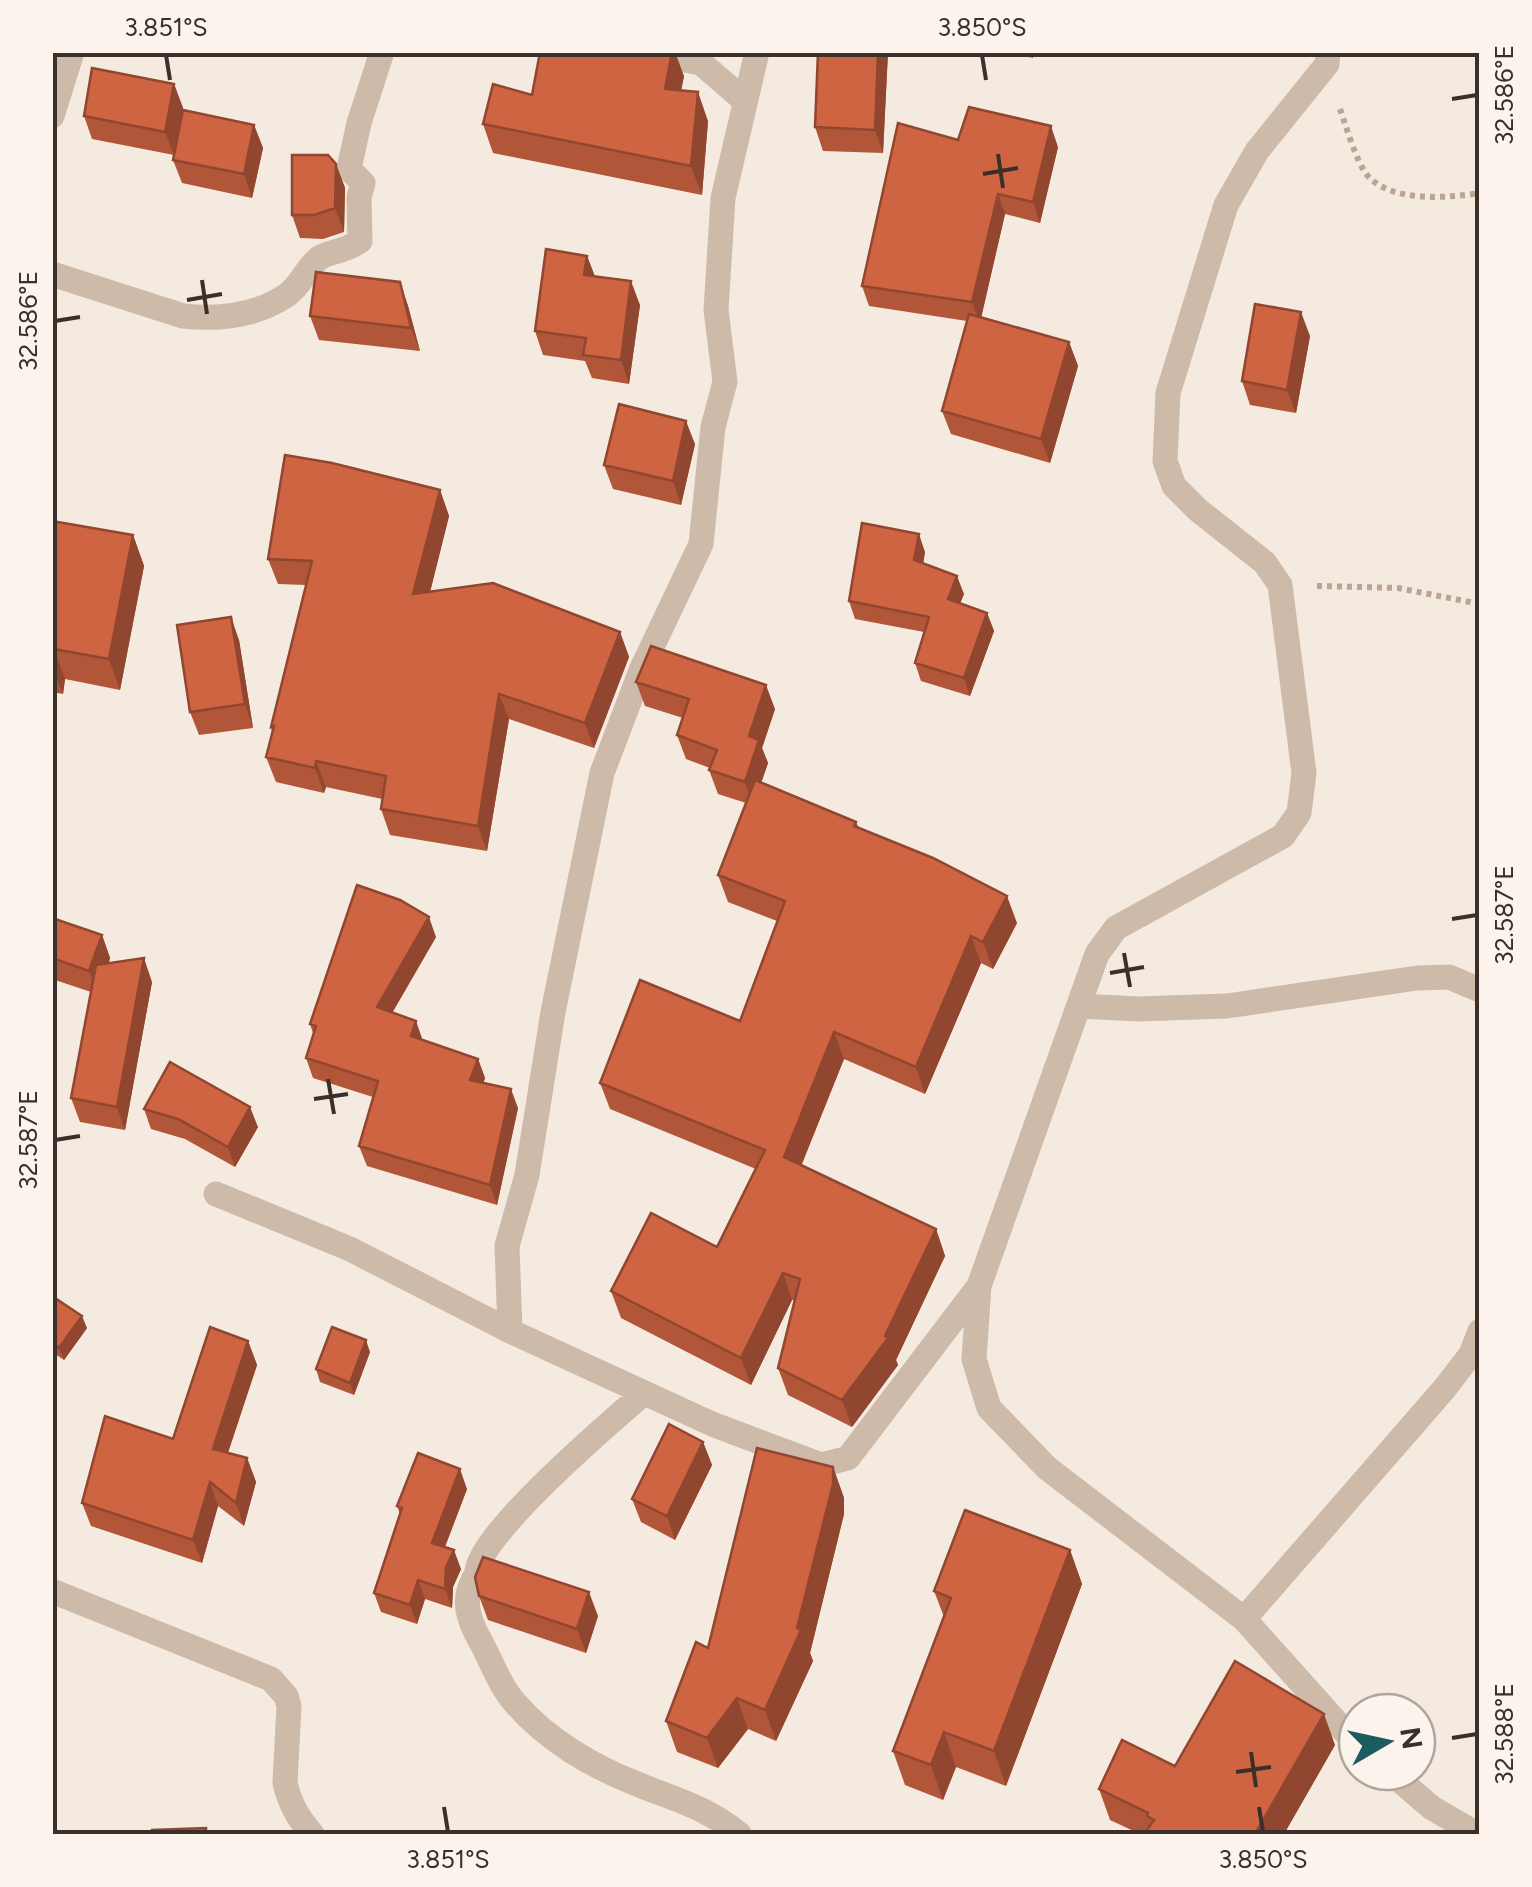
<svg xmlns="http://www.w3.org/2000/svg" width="1532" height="1887" font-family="Figtree,sans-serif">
<rect width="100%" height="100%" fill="#f5eadf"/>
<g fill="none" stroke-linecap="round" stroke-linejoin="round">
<path stroke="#baa493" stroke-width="6" stroke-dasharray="5 5" stroke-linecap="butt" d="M1340,109C1346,126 1356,161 1367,175C1391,203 1447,198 1480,193
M1317,586L1398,588L1480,604"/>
<path stroke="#cebaa9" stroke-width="25" d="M641,52L701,63L745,101
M1328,52L1327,64L1257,151L1226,205L1168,393L1165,461L1174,486L1198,510L1265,563L1280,585L1304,773L1299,813L1283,836L1116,928L1097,954L979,1286L974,1359L989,1408L1047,1468L1244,1619L1357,1745
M52,116L72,52
M52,274L183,316C220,320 256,316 287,295C301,285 306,269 318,259C326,252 345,252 360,241L359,197L363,183L349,169L359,123L382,52
M1079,1006L1138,1009L1227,1006L1417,978L1449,977L1480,990
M216,1194L350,1249L510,1331L712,1424L821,1465L848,1458L979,1286
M510,1331L507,1246L527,1175L553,1012L602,773L642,668L701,544L713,427L725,382L716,310L723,198L757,52
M644,1393C613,1420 474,1538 477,1574C460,1598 468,1620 482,1644C492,1663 501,1688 516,1704C547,1740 593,1767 637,1784C676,1800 706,1807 739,1834
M52,1591L271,1679L286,1696L289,1706L285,1783C290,1804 298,1818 312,1834
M1244,1619L1445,1388L1471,1354L1480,1331
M1390,1772L1432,1808L1477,1834"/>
</g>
<path fill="#b2563a" d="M888,52L883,153L823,151L815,127Z
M1008,52H1034L1033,58Z
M684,76L681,90L708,121L702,195L493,153L483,124L532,95Z
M174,84L183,108L174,155L92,139L84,116Z
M254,125L263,148L252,198L182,183L173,160Z
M958,140L1058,147L1040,223L1005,214L981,317L1069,342L1078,366L1050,463L951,434L942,411L967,321L869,306L862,286Z
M336,164L345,188L344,232L323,239L300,238L292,215Z
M587,256L595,277L640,305L629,384L592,378L585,361L543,355L535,331Z
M400,282L408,306L420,351L319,340L310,316Z
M1310,336L1296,413L1250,405L1242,381Z
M695,444L681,505L613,489L604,465Z
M440,490L449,516L430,592L620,632L629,657L594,748L509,719L487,851L390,835L381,809L382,799L326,787L324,793L276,782L266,757L272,732L271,727L306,585L278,584L268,559Z
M52,521L133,535L144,566L120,690L65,679L63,694L52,692Z
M925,552L923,563L964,594L960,603L987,613L994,631L970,696L921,681L915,663L924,632L855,619L849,601Z
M239,640L253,728L199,735L190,712Z
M636,682L775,709L762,748L768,763L761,783L856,822L859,828L1017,923L993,969L981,963L925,1094L844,1059L801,1165L936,1229L945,1256L896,1360L898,1365L852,1427L788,1395L778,1368L795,1301L792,1300L751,1385L621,1318L611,1291L717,1247L756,1169L610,1109L600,1083L740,1021L777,921L728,902L718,875L746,803L718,794L709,770L710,768L686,759L677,735L683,718L645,706Z
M52,918L102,935L110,958L109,963L152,982L125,1130L80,1122L71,1098L91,992L52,979Z
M436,937L392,1013L423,1040L478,1059L485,1078L483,1083L518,1108L497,1205L367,1166L359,1146L373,1097L313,1078L306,1058L313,1033L310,1024Z
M144,1109L258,1127L235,1167L185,1139L151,1129Z
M52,1296L87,1328L64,1360L52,1352Z
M248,1341L257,1365L228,1453L247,1458L256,1482L244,1526L218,1506L202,1563L91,1526L82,1503L173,1439Z
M370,1352L354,1395L320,1382L316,1369Z
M703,1442L712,1465L675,1540L641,1522L632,1499Z
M833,1467L844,1498V1514L810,1653L813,1661L776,1741L748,1729L718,1768L677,1752L666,1721L708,1648Z
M467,1489L445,1547L461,1569L453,1587L452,1608L425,1599L417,1624L381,1612L374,1593L400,1514L397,1506Z
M1070,1550L1082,1584L1006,1786L956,1767L943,1800L905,1785L893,1751L944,1617L934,1591Z
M479,1596L598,1616L586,1653L488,1620Z
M1335,1745L1284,1834H1140L1110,1820L1099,1789L1175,1766Z"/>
<path fill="#91462f" d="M672,52H675L684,76L676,118L665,89Z
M878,52H888L883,153L875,130Z
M174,84L183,108L174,155L165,132Z
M698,92L708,121L702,195L691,166Z
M254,125L263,148L252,198L244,174Z
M1051,126L1058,147L1040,223L1033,202Z
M336,164L345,188L344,232L335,208Z
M998,194L1005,214L980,323L972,302Z
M587,256L596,279L584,275Z
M631,281L640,305L629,384L621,360Z
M400,282L408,306L420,351L411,328Z
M1301,312L1310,336L1296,413L1287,390Z
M1069,342L1078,366L1050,463L1041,439Z
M686,421L695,444L681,505L673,481Z
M440,490L449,516L423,620L413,594Z
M919,534L925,552L921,578L914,560Z
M133,535L144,566L120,690L109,659Z
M957,576L964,594L955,616L948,599Z
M987,613L994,631L970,696L964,678Z
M231,617L239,640L253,728L245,704Z
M620,632L629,657L594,748L585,723Z
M54,649L65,679L63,694L52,666Z
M766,685L775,709L762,748L768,763L753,806L745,782L749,736Z
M499,694L509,719L487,851L478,826Z
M316,761L326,787L324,793L315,768Z
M1007,896L1017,923L993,969L983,942Z
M429,917L436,937L384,1027L377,1007Z
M102,935L110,958L98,995L89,971Z
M971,936L981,963L925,1094L916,1067Z
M144,958L152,982L125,1130L117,1107Z
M416,1021L423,1041L411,1036Z
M834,1032L844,1059L794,1184L784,1157Z
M478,1059L485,1078L478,1099L470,1080Z
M511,1089L518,1108L497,1205L490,1185Z
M250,1107L258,1127L235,1167L228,1147Z
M936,1229L945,1256L896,1360L898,1365L852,1427L842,1400L885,1336Z
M783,1273L792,1300L751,1385L741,1358Z
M82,1316L87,1328L64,1360L59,1348Z
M366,1340L370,1352L354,1395L350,1383Z
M248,1341L257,1365L221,1473L213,1449Z
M703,1442L712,1465L675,1540L667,1516Z
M247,1458L256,1482L244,1526L236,1503Z
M833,1467L844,1498V1514L810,1653L813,1661L776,1741L765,1710L797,1628Z
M460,1469L467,1489L439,1562L432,1543Z
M210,1482L218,1506L202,1563L193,1540Z
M454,1550L461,1569L453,1587L452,1608L445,1589L446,1567Z
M1070,1550L1082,1584L1006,1786L994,1751Z
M418,1580L425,1599L417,1624L410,1605Z
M589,1592L598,1616L586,1653L577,1629Z
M737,1698L748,1729L718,1768L707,1738Z
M1324,1714L1335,1745L1284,1834H1255Z
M944,1732L956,1767L943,1800L931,1765Z"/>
<path fill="#cf6443" stroke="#91462f" stroke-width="2.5" d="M540,52H672L665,89L698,92L691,166L483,124L493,84L532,95Z
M818,52H878L875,130L815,127Z
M92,68L174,84L165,132L84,116Z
M969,107L1051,126L1033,202L998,194L972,302L862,286L898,123L958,140Z
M183,110L254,125L244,174L173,160Z
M292,155H328L336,164L335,208L314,215H292Z
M546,249L587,256L584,275L631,281L621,360L583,355L586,338L535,331Z
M316,272L400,282L411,328L310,316Z
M1255,304L1301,312L1287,390L1242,381Z
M969,314L1069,342L1041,439L942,411Z
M619,404L686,421L673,481L604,465Z
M285,455L332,463L440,490L413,594L493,583L620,632L585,723L499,694L478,826L381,809L386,776L316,761L315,768L266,757L274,726L271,727L312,561L268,559Z
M52,521L133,535L109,659L54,649L52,658Z
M862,523L919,534L914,560L957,576L948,599L987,613L964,678L915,663L929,617L849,601Z
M231,617L245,704L190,712L177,625Z
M651,646L766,685L749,736L759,740L745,782L709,770L717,750L677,735L689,699L636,682Z
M755,780L856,822L854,826L933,858L1007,896L983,942L971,936L916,1067L834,1032L784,1157L936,1229L885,1336L888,1338L842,1400L778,1368L800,1279L783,1273L741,1358L611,1291L651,1213L717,1247L765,1150L600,1083L640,980L740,1021L785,901L718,875Z
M357,885L400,900L429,917L377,1007L416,1021L411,1036L478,1059L470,1080L511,1089L490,1185L359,1146L378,1081L306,1058L316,1026L310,1024Z
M52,918L102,935L89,971L52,958Z
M144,958L117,1107L71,1098L96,965Z
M170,1062L250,1107L228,1147L178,1119L144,1109Z
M52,1296L82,1316L59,1348L52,1343Z
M210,1327L248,1341L213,1449L247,1458L236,1503L210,1482L193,1540L82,1503L105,1416L173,1439Z
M332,1327L366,1340L350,1383L316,1369Z
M669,1424L703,1442L667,1516L632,1499Z
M757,1448L833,1467V1484L797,1628L801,1630L765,1710L737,1698L707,1738L666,1721L696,1642L708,1648Z
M418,1453L460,1469L432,1543L454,1550L446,1567L445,1589L418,1580L410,1605L374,1593L402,1508L397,1506Z
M965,1510L1070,1550L994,1751L944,1732L931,1765L893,1751L951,1598L934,1591Z
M483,1557L589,1592L577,1629L479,1596L475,1577Z
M1235,1661L1324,1714L1255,1834H1144L1154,1820L1147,1816L1148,1813L1099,1789L1122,1740L1175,1766Z
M206,1828V1834H151L152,1830Z"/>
<path fill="none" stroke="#3b2f29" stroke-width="4" d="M166,55L170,80M982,55L986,80M1452,99L1477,95M998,154L1003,188M983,174L1018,168M202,280L207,314M187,300L222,294M55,321L80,317M1452,919L1477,915M1124,953L1130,987M1110,973L1144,967M328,1079L334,1114M314,1099L348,1094M55,1140L80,1136M1452,1738L1477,1734M1251,1752L1256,1787M1236,1772L1271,1767M444,1807L448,1832M1259,1807L1263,1832"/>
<rect width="1532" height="1887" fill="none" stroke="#fcf4ec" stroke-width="110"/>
<g transform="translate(1387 1742) rotate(81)"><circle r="48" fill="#fcf4ec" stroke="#afa59e" stroke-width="2.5"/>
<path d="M0-8L18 38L0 25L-18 38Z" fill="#1b5c60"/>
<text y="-15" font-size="28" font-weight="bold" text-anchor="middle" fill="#3b2f29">N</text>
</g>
<rect x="55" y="55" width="1422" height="1777" fill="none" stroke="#3b2f29" stroke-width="4"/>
<g font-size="25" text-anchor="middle" fill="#3b2f29">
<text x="166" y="36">3.851°S</text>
<text x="982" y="36">3.850°S</text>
<text transform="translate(1504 95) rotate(-90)" y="9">32.586°E</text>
<text transform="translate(28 321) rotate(-90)" y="9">32.586°E</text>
<text transform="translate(1504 915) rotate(-90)" y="9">32.587°E</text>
<text transform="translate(28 1140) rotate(-90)" y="9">32.587°E</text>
<text transform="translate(1504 1734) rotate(-90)" y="9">32.588°E</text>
<text x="448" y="1868">3.851°S</text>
<text x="1263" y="1868">3.850°S</text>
</g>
</svg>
